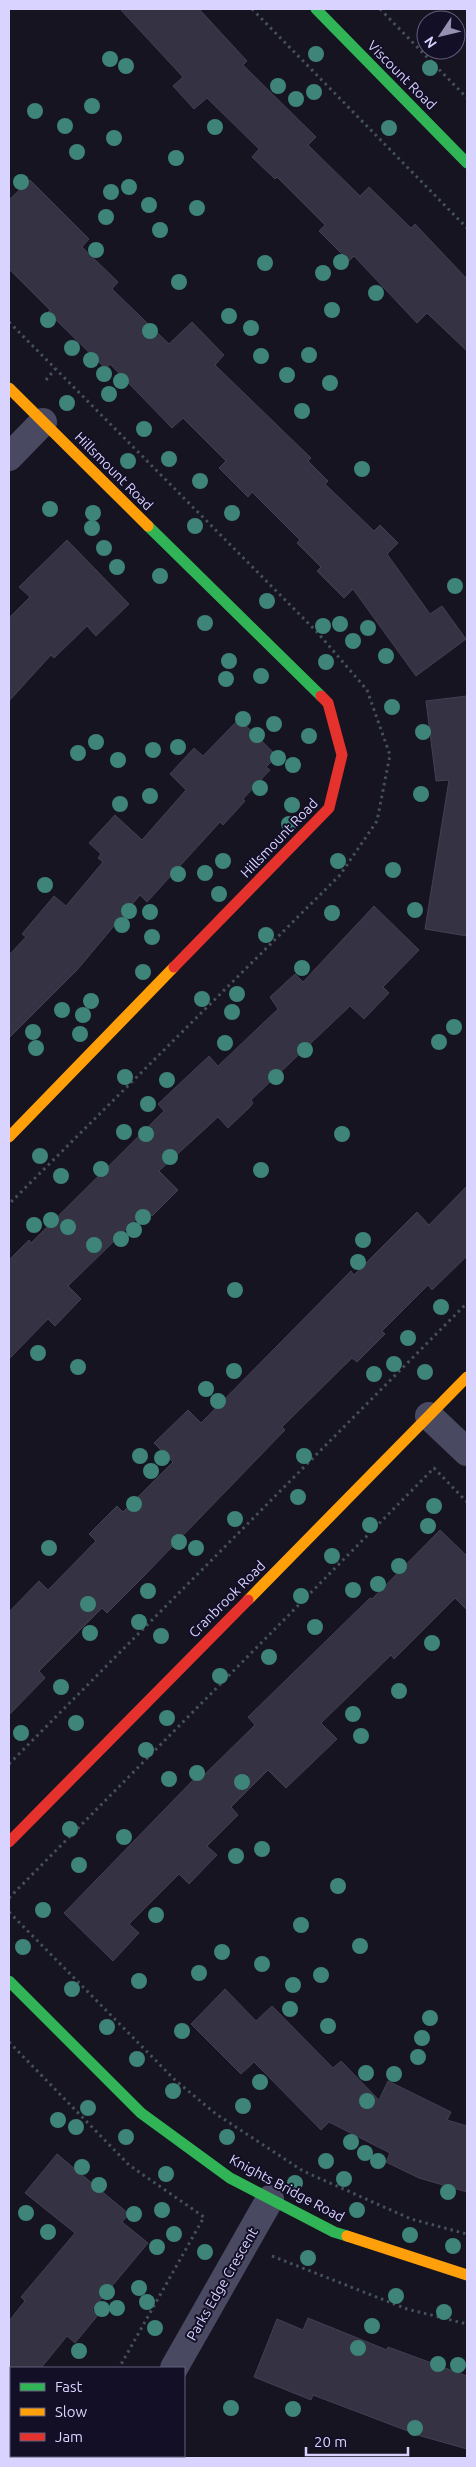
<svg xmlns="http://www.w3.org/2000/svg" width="476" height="2467" font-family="Ubuntu,sans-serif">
<rect width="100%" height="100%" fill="#161421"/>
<path fill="#343243" stroke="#433f54" d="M120,9H199L247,61L243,65L316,137L308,145L360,196L369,187L411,228L415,224L467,279V351L427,313L417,323L354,256L349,261L319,231L325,225L277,177L275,179L252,157L259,149L207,98L194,109L173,86L183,77Z
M30,180L89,239L82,247L118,282L112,289L169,344L192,322L224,355L215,365L311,458L308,461L328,481L325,484L374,531L380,525L398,543L387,554L430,614L442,606L466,639L416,676L353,589L344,598L317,571L321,567L297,543L300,540L252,492L248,497L219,468L226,461L183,418L172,428L110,364L106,369L48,312L50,310L9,269V200Z
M67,540L129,604L96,636L87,626L54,658L51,655L9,701V618L30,597L19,587Z
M467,696V936L425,929L449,780L436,781L426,701Z
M239,719L277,756L266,767L270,770L243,799L245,801L223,825L220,822L147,902L140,895L77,970L9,1038V955L26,937L22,934L54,896L66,906L103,862L98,858L101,854L89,843L115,815L142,840L186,790L170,774L194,748L203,756Z
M374,906L419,950L383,987L389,993L364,1019L350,1006L251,1100L253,1103L250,1107L228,1128L218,1117L159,1171L178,1190L152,1216L146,1210L68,1286L81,1299L55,1326L48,1319L9,1359V1260L29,1240L31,1243L164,1111L158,1104L209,1056L218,1066L278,1009L270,997L295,974L303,982Z
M467,1186V1256L432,1290L428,1285L382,1331L385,1334L357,1362L352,1358L282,1427L285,1430L142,1578L107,1613L102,1608L39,1671L45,1678L9,1715V1612L39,1581L48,1590L96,1541L89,1534L117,1506L123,1512L173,1462L154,1443L188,1410L201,1423L351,1271L354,1275L417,1212L429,1225Z
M440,1530L467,1556V1610L455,1598L394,1659L391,1655L321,1723L337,1739L286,1788L268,1770L231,1807L238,1815L207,1846L217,1855L189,1884L179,1874L129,1924L139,1933L113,1961L64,1913L198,1775L201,1778L255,1725L248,1717L370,1598L372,1599Z
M225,1989L256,2021L272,2006L333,2068L341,2061L379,2100L388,2081L451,2112L447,2120L467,2126V2192L419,2178L386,2162L390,2153L329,2122L321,2130L254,2062L241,2074L191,2024Z
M57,2154L129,2214L122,2222L148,2243L92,2310L98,2315L75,2343L67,2336L41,2368H9V2321L25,2301L21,2297L75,2233L25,2193Z
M308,2318L387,2350L388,2347L467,2376V2449L421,2436L313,2395L311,2400L254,2377L277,2319L303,2330Z"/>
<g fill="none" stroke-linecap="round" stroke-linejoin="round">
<path stroke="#44505f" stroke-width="3" stroke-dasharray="2.5 4" stroke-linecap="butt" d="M252,9L467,228
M380,9L467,98
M9,322L317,632L367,690L390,755L377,821L340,875L9,1204
M46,380L55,369
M9,1764L467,1303
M9,1898L434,1468L467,1502
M9,1912L175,2080L216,2114L303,2171L411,2219L467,2234
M9,2042L129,2165L204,2217L119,2368
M272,2256L407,2309L467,2324
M69,2458L70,2456"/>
<path stroke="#4a4962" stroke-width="28" d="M9,457L43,422
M429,1416L467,1452
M174,2368L270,2199
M123,2458L125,2456"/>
<path stroke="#30b455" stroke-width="11" d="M316,9L467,163
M148,526L321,696
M9,1981L141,2113L230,2178L334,2232L347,2236"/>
<path stroke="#ff9f0a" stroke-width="11" d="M9,388L148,526
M9,1137L174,967
M248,1600L467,1377
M347,2236L467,2275"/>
<path stroke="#e5322d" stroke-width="11" d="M174,967L329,808L342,755L328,703L321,696
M9,1842L248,1600"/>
</g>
<g fill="#3e8478">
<circle cx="316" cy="54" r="8"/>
<circle cx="110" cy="59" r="8"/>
<circle cx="126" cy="66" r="8"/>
<circle cx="430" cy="68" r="8"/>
<circle cx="278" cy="86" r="8"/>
<circle cx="314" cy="92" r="8"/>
<circle cx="296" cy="99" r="8"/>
<circle cx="92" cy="106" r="8"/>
<circle cx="35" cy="111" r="8"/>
<circle cx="65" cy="126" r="8"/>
<circle cx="215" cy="127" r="8"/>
<circle cx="389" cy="128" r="8"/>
<circle cx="114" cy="138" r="8"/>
<circle cx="77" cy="152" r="8"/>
<circle cx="176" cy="158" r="8"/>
<circle cx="21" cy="182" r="8"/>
<circle cx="129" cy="187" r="8"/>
<circle cx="111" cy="192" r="8"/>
<circle cx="149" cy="205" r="8"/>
<circle cx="197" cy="208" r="8"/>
<circle cx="106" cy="217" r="8"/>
<circle cx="160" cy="230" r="8"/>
<circle cx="96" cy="250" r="8"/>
<circle cx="341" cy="262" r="8"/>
<circle cx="265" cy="263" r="8"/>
<circle cx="323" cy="273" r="8"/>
<circle cx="179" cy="282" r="8"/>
<circle cx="376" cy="293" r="8"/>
<circle cx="332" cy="310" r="8"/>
<circle cx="229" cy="316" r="8"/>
<circle cx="48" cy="320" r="8"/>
<circle cx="251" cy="328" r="8"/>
<circle cx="150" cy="331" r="8"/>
<circle cx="72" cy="348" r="8"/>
<circle cx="309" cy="355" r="8"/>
<circle cx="261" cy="356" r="8"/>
<circle cx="91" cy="360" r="8"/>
<circle cx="104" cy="374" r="8"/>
<circle cx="287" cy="375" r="8"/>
<circle cx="121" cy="381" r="8"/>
<circle cx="330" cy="383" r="8"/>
<circle cx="109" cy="394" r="8"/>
<circle cx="67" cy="403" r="8"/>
<circle cx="302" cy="411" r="8"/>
<circle cx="144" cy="429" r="8"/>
<circle cx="169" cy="459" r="8"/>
<circle cx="128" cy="461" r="8"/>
<circle cx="362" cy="469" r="8"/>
<circle cx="200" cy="481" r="8"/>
<circle cx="50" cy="509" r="8"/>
<circle cx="93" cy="513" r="8"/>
<circle cx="232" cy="513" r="8"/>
<circle cx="195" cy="526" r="8"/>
<circle cx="92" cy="528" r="8"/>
<circle cx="104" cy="548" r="8"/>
<circle cx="117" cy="567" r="8"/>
<circle cx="160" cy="576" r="8"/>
<circle cx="455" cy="586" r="8"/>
<circle cx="267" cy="601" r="8"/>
<circle cx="205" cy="623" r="8"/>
<circle cx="340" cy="624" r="8"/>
<circle cx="323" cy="626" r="8"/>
<circle cx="368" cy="628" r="8"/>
<circle cx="353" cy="641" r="8"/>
<circle cx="386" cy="656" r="8"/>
<circle cx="229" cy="661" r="8"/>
<circle cx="326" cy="662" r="8"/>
<circle cx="261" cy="676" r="8"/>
<circle cx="226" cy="679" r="8"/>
<circle cx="392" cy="707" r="8"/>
<circle cx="243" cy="719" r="8"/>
<circle cx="274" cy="724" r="8"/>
<circle cx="423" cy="732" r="8"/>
<circle cx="257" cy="735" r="8"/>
<circle cx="309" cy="736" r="8"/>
<circle cx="96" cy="742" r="8"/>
<circle cx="178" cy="747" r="8"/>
<circle cx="153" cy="750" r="8"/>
<circle cx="78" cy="753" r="8"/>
<circle cx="278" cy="758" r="8"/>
<circle cx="118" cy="760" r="8"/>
<circle cx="293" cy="765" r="8"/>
<circle cx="260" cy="788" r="8"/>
<circle cx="421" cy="794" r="8"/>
<circle cx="150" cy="796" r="8"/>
<circle cx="120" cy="804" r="8"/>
<circle cx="292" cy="805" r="8"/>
<circle cx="289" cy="824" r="8"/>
<circle cx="223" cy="861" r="8"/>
<circle cx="338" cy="861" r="8"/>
<circle cx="393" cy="870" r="8"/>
<circle cx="205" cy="873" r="8"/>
<circle cx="178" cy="874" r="8"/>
<circle cx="45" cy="885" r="8"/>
<circle cx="219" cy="894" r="8"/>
<circle cx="415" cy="910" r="8"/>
<circle cx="129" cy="911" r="8"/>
<circle cx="150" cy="912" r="8"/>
<circle cx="332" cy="913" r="8"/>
<circle cx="122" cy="925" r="8"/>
<circle cx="266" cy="935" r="8"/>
<circle cx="152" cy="937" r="8"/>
<circle cx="302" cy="968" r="8"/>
<circle cx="143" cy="972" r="8"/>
<circle cx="237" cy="994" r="8"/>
<circle cx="202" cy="999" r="8"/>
<circle cx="91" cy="1001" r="8"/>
<circle cx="62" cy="1010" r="8"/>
<circle cx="232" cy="1012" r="8"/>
<circle cx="83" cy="1015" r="8"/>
<circle cx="454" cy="1027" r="8"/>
<circle cx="33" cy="1032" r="8"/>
<circle cx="80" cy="1034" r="8"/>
<circle cx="439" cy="1042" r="8"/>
<circle cx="225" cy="1043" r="8"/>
<circle cx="36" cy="1048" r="8"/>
<circle cx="305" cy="1050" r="8"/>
<circle cx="125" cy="1077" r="8"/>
<circle cx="276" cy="1077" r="8"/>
<circle cx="167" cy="1080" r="8"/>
<circle cx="148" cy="1104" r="8"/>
<circle cx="124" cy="1132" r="8"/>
<circle cx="146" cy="1134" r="8"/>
<circle cx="342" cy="1134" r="8"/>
<circle cx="40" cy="1156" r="8"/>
<circle cx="170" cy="1157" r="8"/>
<circle cx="101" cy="1169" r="8"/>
<circle cx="261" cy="1170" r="8"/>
<circle cx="61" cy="1176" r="8"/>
<circle cx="143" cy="1217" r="8"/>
<circle cx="51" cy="1220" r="8"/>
<circle cx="34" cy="1225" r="8"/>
<circle cx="68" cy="1227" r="8"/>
<circle cx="134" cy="1230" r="8"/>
<circle cx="121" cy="1239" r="8"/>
<circle cx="363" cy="1240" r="8"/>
<circle cx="94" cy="1245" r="8"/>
<circle cx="358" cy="1262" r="8"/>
<circle cx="235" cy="1290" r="8"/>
<circle cx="441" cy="1307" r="8"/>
<circle cx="408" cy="1338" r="8"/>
<circle cx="38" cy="1353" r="8"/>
<circle cx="394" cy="1364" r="8"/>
<circle cx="78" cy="1367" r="8"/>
<circle cx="234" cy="1371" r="8"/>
<circle cx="425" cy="1372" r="8"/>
<circle cx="374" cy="1374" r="8"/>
<circle cx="206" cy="1389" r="8"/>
<circle cx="218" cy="1401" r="8"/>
<circle cx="140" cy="1456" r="8"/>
<circle cx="304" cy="1456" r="8"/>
<circle cx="162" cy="1458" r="8"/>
<circle cx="151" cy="1471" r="8"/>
<circle cx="298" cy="1497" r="8"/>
<circle cx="134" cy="1504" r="8"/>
<circle cx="434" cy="1506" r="8"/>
<circle cx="235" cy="1519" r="8"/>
<circle cx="370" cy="1525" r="8"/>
<circle cx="428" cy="1526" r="8"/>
<circle cx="179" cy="1542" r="8"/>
<circle cx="49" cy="1548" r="8"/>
<circle cx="196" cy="1548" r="8"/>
<circle cx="332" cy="1556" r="8"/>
<circle cx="399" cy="1566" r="8"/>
<circle cx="378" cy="1584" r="8"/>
<circle cx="353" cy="1590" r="8"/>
<circle cx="148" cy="1591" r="8"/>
<circle cx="301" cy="1596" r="8"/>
<circle cx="88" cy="1604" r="8"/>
<circle cx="139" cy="1622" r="8"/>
<circle cx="315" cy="1627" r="8"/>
<circle cx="90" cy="1633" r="8"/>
<circle cx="161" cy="1636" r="8"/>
<circle cx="432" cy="1643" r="8"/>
<circle cx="269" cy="1657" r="8"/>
<circle cx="220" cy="1676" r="8"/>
<circle cx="61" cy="1687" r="8"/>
<circle cx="399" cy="1691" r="8"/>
<circle cx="353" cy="1714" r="8"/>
<circle cx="167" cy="1718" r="8"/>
<circle cx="76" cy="1723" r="8"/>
<circle cx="21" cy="1733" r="8"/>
<circle cx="361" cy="1736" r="8"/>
<circle cx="146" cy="1750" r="8"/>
<circle cx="197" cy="1773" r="8"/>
<circle cx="169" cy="1779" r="8"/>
<circle cx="242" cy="1782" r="8"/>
<circle cx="70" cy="1829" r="8"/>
<circle cx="124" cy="1837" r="8"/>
<circle cx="262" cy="1849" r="8"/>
<circle cx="236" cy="1856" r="8"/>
<circle cx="79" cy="1865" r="8"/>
<circle cx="338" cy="1886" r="8"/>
<circle cx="43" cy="1910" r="8"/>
<circle cx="156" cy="1915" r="8"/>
<circle cx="301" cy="1925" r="8"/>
<circle cx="360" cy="1946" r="8"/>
<circle cx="23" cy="1947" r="8"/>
<circle cx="222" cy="1952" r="8"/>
<circle cx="262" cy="1964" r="8"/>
<circle cx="199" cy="1973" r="8"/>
<circle cx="321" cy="1975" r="8"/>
<circle cx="139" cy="1981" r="8"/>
<circle cx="293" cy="1985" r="8"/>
<circle cx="72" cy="1989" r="8"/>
<circle cx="290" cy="2009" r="8"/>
<circle cx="430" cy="2018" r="8"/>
<circle cx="328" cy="2026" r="8"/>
<circle cx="107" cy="2027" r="8"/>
<circle cx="182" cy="2031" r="8"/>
<circle cx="422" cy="2038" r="8"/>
<circle cx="418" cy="2057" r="8"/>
<circle cx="137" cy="2059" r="8"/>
<circle cx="366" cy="2073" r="8"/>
<circle cx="394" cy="2074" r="8"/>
<circle cx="260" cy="2082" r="8"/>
<circle cx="173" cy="2091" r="8"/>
<circle cx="367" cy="2101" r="8"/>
<circle cx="243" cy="2106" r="8"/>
<circle cx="88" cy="2108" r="8"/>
<circle cx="58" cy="2120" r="8"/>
<circle cx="76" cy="2127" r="8"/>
<circle cx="126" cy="2137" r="8"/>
<circle cx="227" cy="2137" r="8"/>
<circle cx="351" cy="2142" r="8"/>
<circle cx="365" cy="2153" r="8"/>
<circle cx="326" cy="2161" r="8"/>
<circle cx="378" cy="2161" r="8"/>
<circle cx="82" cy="2167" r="8"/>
<circle cx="166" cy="2174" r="8"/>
<circle cx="344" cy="2179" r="8"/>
<circle cx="295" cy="2183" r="8"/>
<circle cx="99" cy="2185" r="8"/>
<circle cx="448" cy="2192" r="8"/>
<circle cx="162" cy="2210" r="8"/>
<circle cx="357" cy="2210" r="8"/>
<circle cx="26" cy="2213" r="8"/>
<circle cx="134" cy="2214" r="8"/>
<circle cx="48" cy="2232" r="8"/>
<circle cx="174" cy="2234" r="8"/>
<circle cx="410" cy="2235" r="8"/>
<circle cx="453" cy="2246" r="8"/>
<circle cx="157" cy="2247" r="8"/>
<circle cx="205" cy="2252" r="8"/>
<circle cx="308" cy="2258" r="8"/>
<circle cx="139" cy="2288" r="8"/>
<circle cx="107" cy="2292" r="8"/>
<circle cx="396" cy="2296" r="8"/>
<circle cx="147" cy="2302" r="8"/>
<circle cx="117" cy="2308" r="8"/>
<circle cx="102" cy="2309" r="8"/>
<circle cx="444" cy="2312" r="8"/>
<circle cx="372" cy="2326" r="8"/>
<circle cx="155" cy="2328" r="8"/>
<circle cx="358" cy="2348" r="8"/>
<circle cx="79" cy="2351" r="8"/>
<circle cx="438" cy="2364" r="8"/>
<circle cx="458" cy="2365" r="8"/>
<circle cx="231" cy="2408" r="8"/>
<circle cx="293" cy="2409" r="8"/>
<circle cx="415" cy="2428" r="8"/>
</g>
<g text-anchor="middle" stroke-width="4" stroke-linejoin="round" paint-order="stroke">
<g font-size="14" fill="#d9d4ff" stroke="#130f26">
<text transform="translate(402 75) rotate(45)" y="5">Viscount Road</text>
<text transform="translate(114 471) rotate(45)" y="5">Hillsmount Road</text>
<text transform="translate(279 838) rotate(-46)" y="5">Hillsmount Road</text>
<text transform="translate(227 1599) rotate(-45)" y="5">Cranbrook Road</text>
<text transform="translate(287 2188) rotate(28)" y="5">Knights Bridge Road</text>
<text transform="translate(222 2284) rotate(-60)" y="5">Parks Edge Crescent</text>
</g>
</g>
<rect width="476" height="2467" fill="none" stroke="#d9d4ff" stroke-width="20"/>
<rect x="10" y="2367" width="175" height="90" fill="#130f26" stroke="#625e7d"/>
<rect x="20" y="2383" width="25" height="8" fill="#30b455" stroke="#625e7d"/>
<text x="55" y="2392" font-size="15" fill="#d9d4ff">Fast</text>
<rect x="20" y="2408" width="25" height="8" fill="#ff9f0a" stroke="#625e7d"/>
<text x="55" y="2417" font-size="15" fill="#d9d4ff">Slow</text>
<rect x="20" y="2433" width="25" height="8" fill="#e5322d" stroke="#625e7d"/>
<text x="55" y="2442" font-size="15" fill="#d9d4ff">Jam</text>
<g transform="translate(441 35) rotate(235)"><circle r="24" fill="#130f26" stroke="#625e7d"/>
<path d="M0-4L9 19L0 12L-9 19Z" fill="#9591b1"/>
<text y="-8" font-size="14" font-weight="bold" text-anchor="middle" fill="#d9d4ff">N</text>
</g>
<path d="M306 2447v8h102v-8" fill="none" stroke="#d9d4ff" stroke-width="2.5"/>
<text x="314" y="2447" font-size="15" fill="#d9d4ff" stroke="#130f26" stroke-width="4" paint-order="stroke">20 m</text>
</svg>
